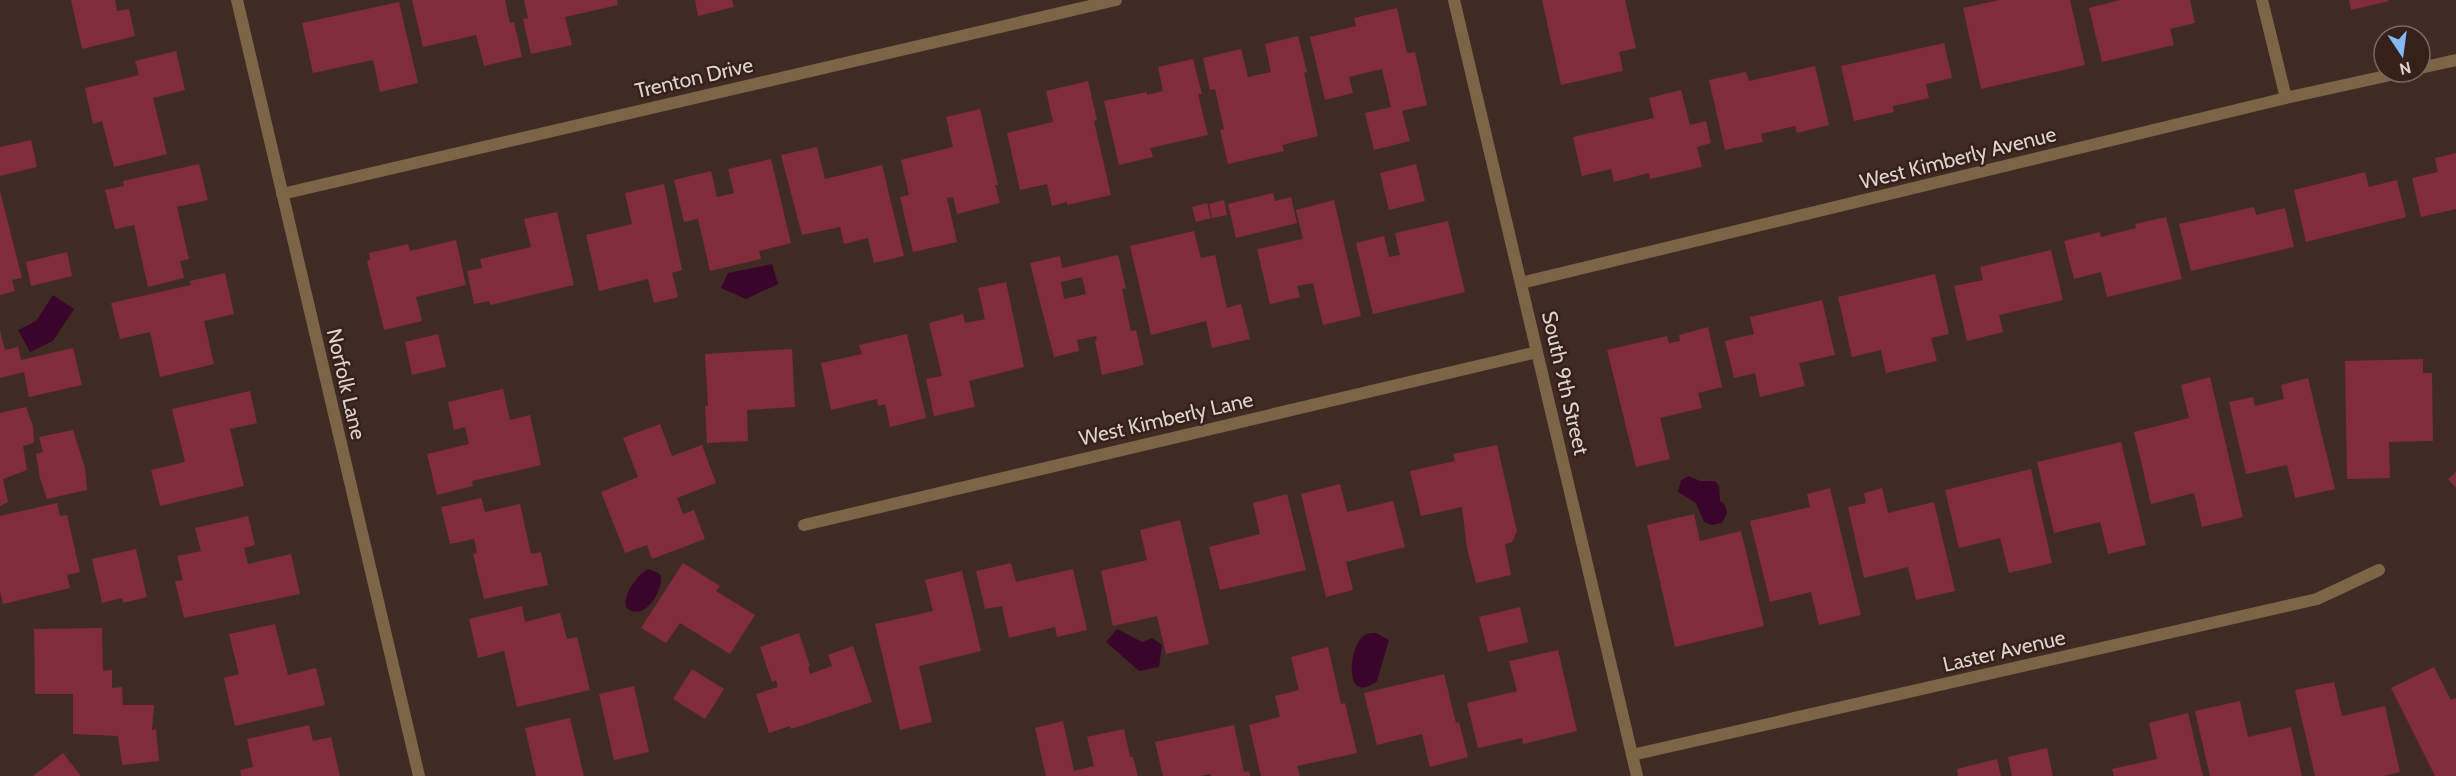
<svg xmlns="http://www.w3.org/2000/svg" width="2456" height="776" font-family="Cabin,sans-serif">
<rect width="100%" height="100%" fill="#3f2b24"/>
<path fill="#3a052b" d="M772,264L778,284L746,299L721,288L728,273Z
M53,295L74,309L53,341L30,352L18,330L36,321Z
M1689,476L1700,481H1715L1719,486L1720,501L1725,505L1727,513L1722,523L1712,525L1704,522L1696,503L1678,492L1681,480Z
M649,569L660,574C666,588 643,625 626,607C623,595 637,574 649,569Z
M1117,629L1142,642L1152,638L1162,645L1159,667L1139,671L1106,642Z
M1376,633L1389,640L1377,681C1343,707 1349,649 1362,637C1366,633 1372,633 1376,633Z"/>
<path fill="#802c3c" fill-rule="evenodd" d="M71,0H115L117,11L129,9L135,36L82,49Z
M412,0H505L510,23L514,22L522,57L484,66L476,35L423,47Z
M524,0H617L618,5L565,17L572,45L531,54L523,19L528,18Z
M695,0H732L734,7L698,16Z
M1542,0H1625L1636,48L1619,52L1623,71L1561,85Z
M1999,0H2070L2085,65L1981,89L1963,8Z
M2120,0H2190L2195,23L2170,29L2174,45L2102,62L2089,8Z
M2349,0H2388L2389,1L2351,10Z
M399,2L418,83L380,92L373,60L313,73L302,23Z
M1397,8L1407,53L1415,52L1427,105L1402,111L1410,141L1374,150L1365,113L1391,107L1382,69L1349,77L1353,93L1325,100L1310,37L1356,26L1354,18Z
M1298,36L1307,72L1304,73L1318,136L1282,145L1284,151L1228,164L1220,130L1224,129L1215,89L1210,90L1203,58L1241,49L1248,77L1271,72L1265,44Z
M1944,43L1952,78L1926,84L1929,98L1893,106L1894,112L1854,121L1841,66Z
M176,51L185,90L153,98L167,154L114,167L102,121L93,124L85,88L139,75L135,61Z
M1193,59L1202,94H1198L1208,135L1150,148L1153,157L1119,165L1104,101L1147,92V95L1163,91L1158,67Z
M1815,66L1829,125L1797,133L1795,126L1761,134L1763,142L1725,150L1709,80L1746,72L1749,81Z
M1088,81L1097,120L1094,121L1111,195L1067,205V202L1052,206L1047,184L1020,190L1007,133L1053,122L1046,91Z
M1681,90L1690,125L1706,121L1711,143L1697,147L1702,167L1650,179L1649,173L1614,182L1611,169L1582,176L1573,137L1654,118L1649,98Z
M980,109L998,185H995L1000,203L957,214L953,197L947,198L957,242L913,252L900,197L909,195L901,160L953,147L946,117Z
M31,140L37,167L0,176V147Z
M817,147L825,179L882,165L904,256L874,263L868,238L844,244L840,227L802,235L781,155Z
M2456,153V209L2421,217L2412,178L2438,172L2435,158Z
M771,159L791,243L759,251L761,259L710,271L698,219L684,222L674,180L711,171L717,197L734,193L728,169Z
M199,164L208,200L177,207L189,259L180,261L184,278L148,287L134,225L115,229L105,190L124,186L123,181Z
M1416,164L1425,201L1389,210L1380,173Z
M2365,172L2369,187L2397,180L2406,217L2306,242L2294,190Z
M664,184L682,270L672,273L678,297L654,303L648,279L599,291L586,235L632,224L625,193Z
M0,191L22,278L12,280L15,291L0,295Z
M1273,193L1275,201L1291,197L1297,223L1236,238L1228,204Z
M1224,200L1227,215L1212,218L1209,204Z
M1334,200L1361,316L1323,325L1313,283L1297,286L1300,297L1270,304L1257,249L1303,239L1296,210Z
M1207,203L1211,218L1196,222L1192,207Z
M2254,207L2256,215L2285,208L2294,247L2191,271L2179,224Z
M557,212L574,285L490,305L489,301L474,304L467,271L482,268L480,259L531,247L524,219Z
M2166,217L2182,279L2107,297L2101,272L2074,279L2064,241L2100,232L2101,237L2136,228L2135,224Z
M1448,221L1465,292L1373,314L1356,243L1384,236L1389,257L1400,255L1395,233Z
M1194,231L1201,258L1215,255L1227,308L1241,304L1250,339L1212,348L1206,321L1151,335L1130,246Z
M456,240L466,285L416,297L422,321L384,330L367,261L370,260L369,253L408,244L410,251Z
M2051,250L2063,300L1999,315L2003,332L1967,341L1954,286L1983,280L1980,267Z
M67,252L72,276L31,286L26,262Z
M1118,255L1126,288L1122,289L1131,331L1136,330L1144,365L1102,375L1095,341L1097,340L1096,336L1077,340L1079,351L1054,357L1030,263L1060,256L1062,268ZM1082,277L1086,294L1064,299L1061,282Z
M225,273L234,314L204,321L214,364L160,377L150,332L120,339L111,303L191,285L190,281Z
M1935,274L1949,334L1931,338L1937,361L1886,373L1881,350L1852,357L1838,297Z
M1006,282L1024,367L969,381L975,407L934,416L926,379L942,376L929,323L963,314L965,323L985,319L978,288Z
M1822,300L1835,355L1799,363L1805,386L1760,397L1755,373L1734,378L1725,341L1754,334L1750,317Z
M1708,327L1722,387L1698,393L1702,408L1660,418L1670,459L1636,467L1607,350L1667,336L1669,343L1680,341L1679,335Z
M0,331L5,350L18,347L21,360L73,348L82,385L29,397L24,372L0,378Z
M438,334L446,367L412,375L405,342Z
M907,334L926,418L890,427L885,404L878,406L877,399L831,410L821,363L862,354L859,345Z
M792,349L795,407L747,410L748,441L707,443L705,406H708L705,354Z
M2423,359V373H2432L2433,441L2389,442L2390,478L2347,479L2345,361Z
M2210,377L2243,517L2202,527L2194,493L2151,504L2134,432L2189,418L2181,385Z
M2308,378L2335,489L2295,498L2287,465L2246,474L2229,402L2253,397L2255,406L2284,399L2281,385Z
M503,389L510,420L530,415L541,465L472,481L473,486L437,495L427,454L469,444L465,427L454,430L448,402Z
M250,391L257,423L230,429L244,486L160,506L151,470L185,462L172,409Z
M26,407L33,426L34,443L23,446L27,470L3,479L8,502L0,506V413Z
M660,424L672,456L702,445L716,483L677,498L683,514L694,510L705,539L652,559L647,545L625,553L601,492L638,477L623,438Z
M73,430L85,468L87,490L47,499L40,478L36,454L43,452L39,437Z
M2121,442L2146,545L2108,554L2100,522L2054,533L2037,462Z
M1497,445L1517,531L1512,542L1505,544L1511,575L1476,583L1467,548L1462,507L1421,516L1410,471L1455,461L1453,454Z
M2031,469L2052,563L2009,573L2000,538L1959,548L1945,490Z
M2456,472V488L2448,479Z
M1340,484L1347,512L1393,501L1405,547L1346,562L1353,590L1326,597L1301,494Z
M1830,488L1861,615L1819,625L1811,592L1770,602L1750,521L1810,507L1807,494Z
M1882,488L1888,513L1934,502L1955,591L1916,600L1908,567L1864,578L1848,507L1866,503L1864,493Z
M1287,494L1306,570L1220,590L1209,547L1260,534L1253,503Z
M481,498L485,512L520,504L531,554L541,552L548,585L484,599L473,554L477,553L474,539L450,544L441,507Z
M57,503L60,516L67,515L80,572L67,575L70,588L3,604L0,592V516Z
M1694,514L1700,541L1741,531L1764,626L1675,647L1647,525Z
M248,516L255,545L244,548L248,564L291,554L300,594L184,618L175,581L183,580L177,556L201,551L195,528Z
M1180,520L1209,644L1166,654L1157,616L1113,626L1101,571L1147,560L1140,530Z
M136,549L147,597L123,603L122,598L102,603L92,559Z
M683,563L720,586L716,591L755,615L730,654L680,623L666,643L641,628Z
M1011,563L1016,582L1073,569L1087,630L1057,637L1055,627L1009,638L1002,606L985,609L976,571Z
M962,571L981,651L919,666L932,722L900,730L875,624L933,611L925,580Z
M522,606L525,622L560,613L567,639L577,637L590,690L517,707L504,651L478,658L469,619Z
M1520,607L1528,642L1488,652L1479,617Z
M275,624L288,675L316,668L325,705L235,726L224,678L239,674L229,634Z
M102,628L103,671L112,670V688L122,687L123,705H154L152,730L156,729L159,761L122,765L118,736L73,734V694H35L34,629Z
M799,633L810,666L808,667L810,674L832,666L828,655L853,646L872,702L791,729L790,726L769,733L756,694L778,687L776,680L772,682L760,647Z
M1328,647L1341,704L1345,703L1357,753L1297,766L1300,776H1261L1249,725L1280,717L1275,696L1299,690L1291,657Z
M1558,650L1577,731L1523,744L1522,738L1478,748L1467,703L1517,691L1509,661Z
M2434,667L2451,700L2456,698V776H2435L2391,688Z
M692,669L724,689L705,719L673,699Z
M1444,674L1456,723L1459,722L1468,757L1430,767L1422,734L1377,745L1364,693Z
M2334,682L2342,716L2385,706L2400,772L2384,776H2315L2295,690Z
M634,686L649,752L614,760L599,694Z
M2240,701L2248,737L2291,727L2302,776H2210L2195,711Z
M2188,713L2203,776H2114L2112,769L2157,759L2149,723Z
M570,718L584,776H536L525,728Z
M1063,721L1074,771L1094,766L1087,737L1124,729L1130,757H1133L1138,776H1046L1035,728Z
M309,725L313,741L331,737L340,776H241L240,770L253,767L247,739Z
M1234,725L1244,772L1249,771L1250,776H1211L1210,774L1200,776H1163L1155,742Z
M2047,748L2053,776H2012L2008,757Z
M63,753L81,776H33Z
M1997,759L2001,776H1958L1957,769Z"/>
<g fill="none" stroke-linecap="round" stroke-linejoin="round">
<path stroke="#7c6447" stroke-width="12" d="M237,0L419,776
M1454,0L1637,776
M2262,0L2286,98
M2420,68L2456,60
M282,194L1116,0
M1521,283L2286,98L2404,72
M804,525L1537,352
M1632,755L2317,599L2379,570"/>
</g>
<g text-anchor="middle" stroke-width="5" stroke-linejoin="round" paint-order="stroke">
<g font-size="21" fill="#dfd2cd" stroke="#35211a">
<text transform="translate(694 78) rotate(-13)" y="7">Trenton Drive</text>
<text transform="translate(1958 158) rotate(-14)" y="7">West Kimberly Avenue</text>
<text transform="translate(1565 383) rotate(77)" y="7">South 9th Street</text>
<text transform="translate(346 384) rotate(77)" y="7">Norfolk Lane</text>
<text transform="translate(1166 419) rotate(-13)" y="7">West Kimberly Lane</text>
<text transform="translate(2004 651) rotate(-13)" y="7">Laster Avenue</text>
</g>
</g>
<g transform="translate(2402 54) rotate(167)"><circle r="28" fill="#35211a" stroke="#796862" stroke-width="1.5"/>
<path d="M0-4.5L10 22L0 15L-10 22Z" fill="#85bbfb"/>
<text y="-9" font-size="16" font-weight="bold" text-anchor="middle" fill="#dfd2cd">N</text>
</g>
</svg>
